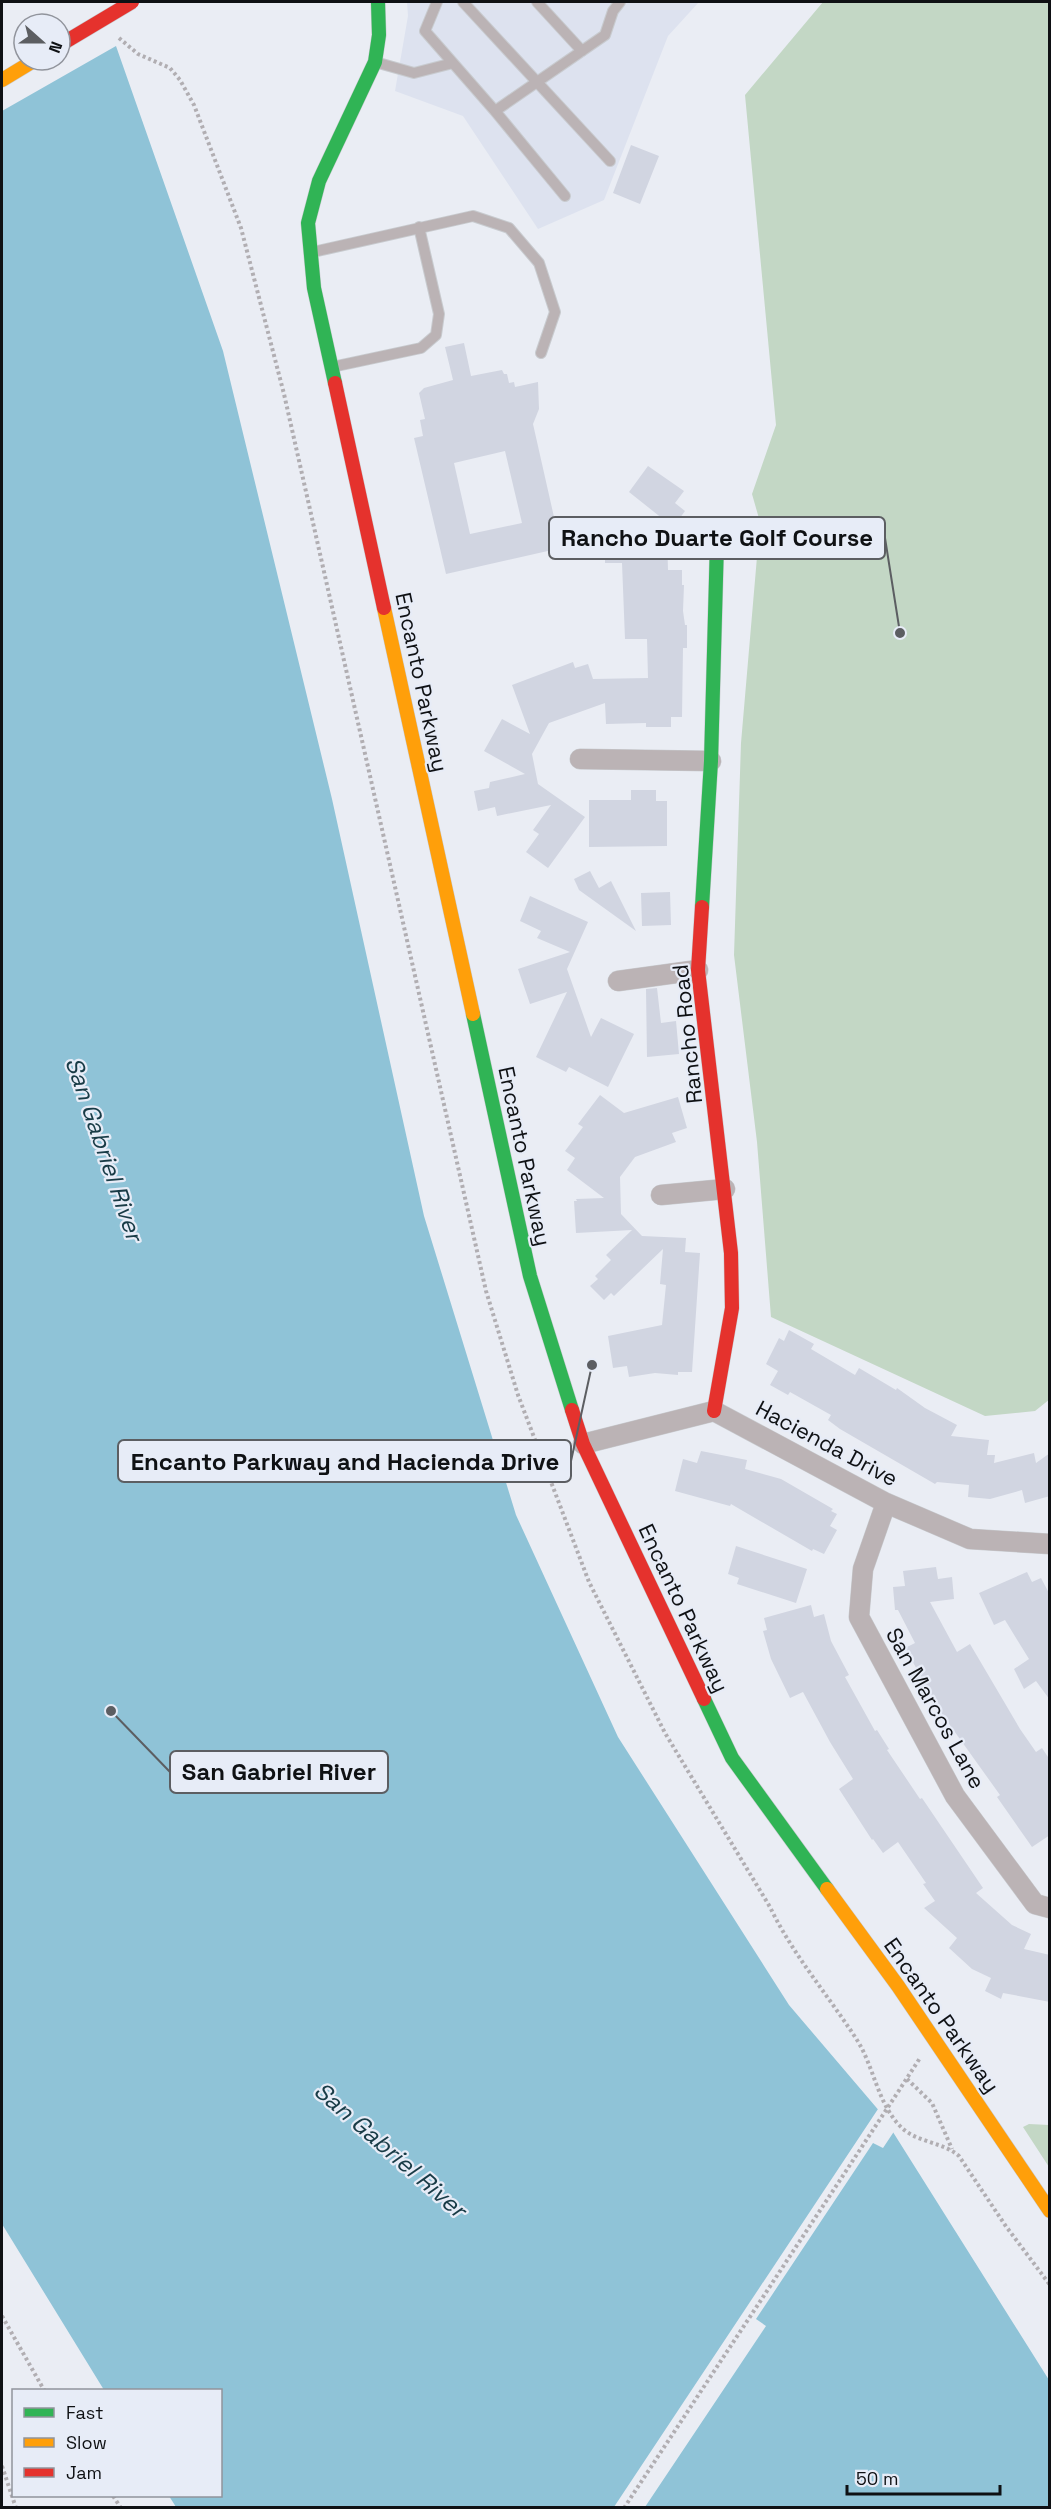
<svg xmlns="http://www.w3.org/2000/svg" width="1051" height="2509" font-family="'Space Grotesk',sans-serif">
<rect width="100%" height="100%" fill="#eaedf4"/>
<path fill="#dde2ef" d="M407,2H699L668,36L604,200L538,229L463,116L395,91L408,16Z"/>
<path fill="#c3d7c5" d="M823,2H1049L1050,1399L1035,1411L985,1416L771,1317L757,1142L734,955L741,743L760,522L752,494L776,425L745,95Z
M1029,2124L1049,2125V2167L1023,2127Z"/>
<path fill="#8fc3d7" d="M116,46L223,351L332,799L424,1216L516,1515L618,1737L789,2005L881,2113L1049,2380V2507H176L169,2496H220V2390H104L2,2224V111Z"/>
<path fill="#eaedf4" d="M880,2106L895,2130L883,2148L873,2143L756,2319L766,2326L645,2507H614Z"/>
<path fill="#d1d5e1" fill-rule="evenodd" d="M631,145L659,156L640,204L613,193Z
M464,343L471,376L502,370L504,374H507L509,383L514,382L515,387L538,382L539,409L533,424L561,548L446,574L414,438L423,436L420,420L425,419L419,393L424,388L453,380L445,347ZM505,451L522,523L470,534L454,463Z
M648,466L684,491L675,503L685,511L667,536L668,570H682V585H684L683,611L685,625H687V648H683L682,717H671V727H646V723L606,724L605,703L549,723L532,754L538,784L585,817L548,868L526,852L539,834L533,830L551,805L497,816L495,807L478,811L474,791L489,788L490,782L525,774L484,751L502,719L530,734L512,685L573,662L575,668L588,664L593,679L648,678L647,639H625L622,563H605V541H609L608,529L638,528V524L668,523L629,492Z
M631,790H656V801H667V846L589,847V800H631Z
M590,871L599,888L611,881L636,931L579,890L574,879Z
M670,892L671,925L642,926L641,893Z
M530,896L588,922L567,969L591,1037L601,1018L634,1034L608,1087L569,1067L566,1072L536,1057L567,992L530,1004L518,969L570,952L537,938L541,931L520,921Z
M657,988L661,1023L676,1021L679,1054L647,1057L646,989Z
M600,1095L624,1113L678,1097L687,1128L672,1133L676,1142L635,1157L620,1177L621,1214L642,1236L686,1238L685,1252L700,1253L692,1372H678V1375L655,1373L629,1377L627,1366L613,1368L608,1336L662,1325L666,1285L660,1284L663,1249L614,1296L611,1293L604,1300L590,1286L598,1279L595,1276L611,1260L606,1255L632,1230L576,1233L574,1201H577L576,1199L604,1198L567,1170L575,1158L565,1151L583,1127L578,1124Z
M789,1330L814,1344L811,1349L855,1375L859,1368L896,1390L897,1388L925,1408L957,1425L951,1436L989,1440L987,1455H995L994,1463L1034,1453L1036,1463L1050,1453V1496L1025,1503L1022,1490L990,1499L968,1497L969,1485L937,1482L935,1484L840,1429L828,1420L831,1415L790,1392L788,1395L770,1385L778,1371L766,1364L779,1338L784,1341Z
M701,1451L747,1460L745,1469L781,1479L833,1509L831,1511L837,1514L830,1526L837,1530L824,1554L813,1549L812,1551L731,1504L730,1506L675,1491L683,1459L697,1463Z
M736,1546L807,1569L796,1603L737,1584L739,1578L728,1574Z
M936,1567L938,1579L952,1577L954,1599L930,1602L957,1652L970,1644L1020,1729L1036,1752L1042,1748L1050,1760V1835L1032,1847L997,1797L1000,1795L942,1714L905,1648L915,1643L898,1610H895L893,1587L905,1586L903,1571Z
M1027,1572L1032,1582L1041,1578L1050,1595V1700L1036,1681L1024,1689L1014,1669L1029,1659L1005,1620L994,1625L979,1593Z
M811,1605L814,1617L824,1614L831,1641L849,1675L845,1677L875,1731L877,1730L889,1749L887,1750L920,1799L922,1798L983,1888L976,1893L1012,1925L1031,1934L1024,1949L1050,1955V2002L1003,1993L1001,1999L985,1991L991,1978L972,1969L949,1948L957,1938L924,1908L935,1901L923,1884L926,1883L898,1842L883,1853L873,1839L872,1840L839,1789L853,1779L830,1742L803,1692L790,1698L771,1659L763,1631L767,1630L764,1618Z"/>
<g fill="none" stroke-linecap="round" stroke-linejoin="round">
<defs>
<path id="lane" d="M437,2L425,31L495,111L605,35L613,11L620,2
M463,2L610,161
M537,2L582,51
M375,62L414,73L453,63
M495,111L565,196
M313,252L473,216L509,228L539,263L555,312L541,353
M332,367L421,348L436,335L439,314L419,227"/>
<path id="street" d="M580,759L711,761
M618,981L698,970
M661,1195L725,1189
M583,1444L714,1411L886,1503L970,1539L1050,1544
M886,1503L863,1569L859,1617L955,1796L1035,1904L1050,1908"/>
<path id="fast" d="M335,383L314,288L308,223L319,181L375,62L379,35L378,2
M702,907L711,761L717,542
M473,1014L530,1276L572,1410
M704,1699L732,1758L827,1889"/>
<path id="slow" d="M2,80L35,60
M384,608L473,1014
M827,1889L898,1986L1050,2211"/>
<path id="jam" d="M335,383L384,608
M702,907L698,970L731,1253L732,1308L714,1411
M572,1410L583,1444L704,1699"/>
</defs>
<use href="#lane" stroke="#c8cbcf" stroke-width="12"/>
<use href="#street" stroke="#c8cbcf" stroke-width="21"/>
<use href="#fast" stroke="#c8cbcf" stroke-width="15"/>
<use href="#slow" stroke="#c8cbcf" stroke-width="15"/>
<use href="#jam" stroke="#c8cbcf" stroke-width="15"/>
<path stroke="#b1aeb2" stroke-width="4" stroke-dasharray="3 3" stroke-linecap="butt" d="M119,38L138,54L170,68L180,80L194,105L241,228L284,394L486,1291L518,1395L589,1582L665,1733L770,1907C793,1955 828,1995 857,2040C874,2067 877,2101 899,2125C915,2143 942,2141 959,2156L1005,2225L1050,2285
M907,2079L932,2103L952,2149
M898,2092L920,2058
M2,2316L44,2390
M2,2466L16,2508
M113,2496L121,2508"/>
<use href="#lane" stroke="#bbb3b5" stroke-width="10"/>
<use href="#street" stroke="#bbb3b5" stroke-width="20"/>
<use href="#fast" stroke="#30b455" stroke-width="14"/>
<use href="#slow" stroke="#ff9f0a" stroke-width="14"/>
<use href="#jam" stroke="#e5322d" stroke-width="14"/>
<defs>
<path id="jam-bridge" d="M60,45L132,2"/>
</defs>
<use href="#jam-bridge" stroke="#c8cbcf" stroke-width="15" stroke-linecap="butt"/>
<path stroke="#b1aeb2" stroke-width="4" stroke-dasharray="3 3" stroke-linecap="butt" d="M624,2508L898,2092"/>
<use href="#jam-bridge" stroke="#e5322d" stroke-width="14"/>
</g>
<g text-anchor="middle" stroke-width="4.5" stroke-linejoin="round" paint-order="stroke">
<g font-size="22" fill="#0f1114" stroke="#e7ecf7">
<text transform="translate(422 682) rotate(78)" y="8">Encanto Parkway</text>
<text transform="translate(687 1034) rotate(-96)" y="8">Rancho Road</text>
<text transform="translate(525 1156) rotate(78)" y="8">Encanto Parkway</text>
<text transform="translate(827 1443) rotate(28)" y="8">Hacienda Drive</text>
<text transform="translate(684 1608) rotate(65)" y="8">Encanto Parkway</text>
<text transform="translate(936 1708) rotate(61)" y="8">San Marcos Lane</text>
<text transform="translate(942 2015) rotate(55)" y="8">Encanto Parkway</text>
</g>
<g font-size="24" font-style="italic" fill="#183b46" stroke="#e7ecf7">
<text transform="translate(104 1149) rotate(71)" y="8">San Gabriel River</text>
<text transform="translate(390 2150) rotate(41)" y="8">San Gabriel River</text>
</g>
</g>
<path fill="none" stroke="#5c5e62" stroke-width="2" d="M900 633L885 538M592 1365L571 1461M111 1711L170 1772"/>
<g fill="#5c5e62" stroke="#e7ecf7" stroke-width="2">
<circle cx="900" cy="633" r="6"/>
<circle cx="592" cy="1365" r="6"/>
<circle cx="111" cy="1711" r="6"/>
</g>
<g fill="#e7ecf7" stroke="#5c5e62" stroke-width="2">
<rect x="549" y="517" width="336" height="42" rx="6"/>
<rect x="118" y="1440" width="453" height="42" rx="6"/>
<rect x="170" y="1751" width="218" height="42" rx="6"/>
</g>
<g font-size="24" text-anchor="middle" font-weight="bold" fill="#0f1114">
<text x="717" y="546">Rancho Duarte Golf Course</text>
<text x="345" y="1470">Encanto Parkway and Hacienda Drive</text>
<text x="279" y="1780">San Gabriel River</text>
</g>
<rect width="1051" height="2509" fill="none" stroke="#0f1114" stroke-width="6"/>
<rect x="12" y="2389" width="210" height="108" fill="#e7ecf7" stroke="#91949c" stroke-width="1.5"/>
<rect x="24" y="2408" width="30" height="9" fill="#30b455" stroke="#91949c" stroke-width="1.5"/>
<text x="66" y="2419" font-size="18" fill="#0f1114">Fast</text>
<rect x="24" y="2438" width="30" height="9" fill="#ff9f0a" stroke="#91949c" stroke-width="1.5"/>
<text x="66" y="2449" font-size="18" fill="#0f1114">Slow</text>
<rect x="24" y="2468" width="30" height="9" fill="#e5322d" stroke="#91949c" stroke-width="1.5"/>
<text x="66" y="2479" font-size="18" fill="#0f1114">Jam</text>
<g transform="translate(42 42) rotate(111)"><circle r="28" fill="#e7ecf7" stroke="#91949c" stroke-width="1.5"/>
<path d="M0-4.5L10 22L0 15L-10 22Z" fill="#5c5e62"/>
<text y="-9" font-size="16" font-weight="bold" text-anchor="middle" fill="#0f1114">N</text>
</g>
<path d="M847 2485v9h153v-9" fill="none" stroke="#0f1114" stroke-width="3"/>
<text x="856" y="2485" font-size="18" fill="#0f1114" stroke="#e7ecf7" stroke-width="4.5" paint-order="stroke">50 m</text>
</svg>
